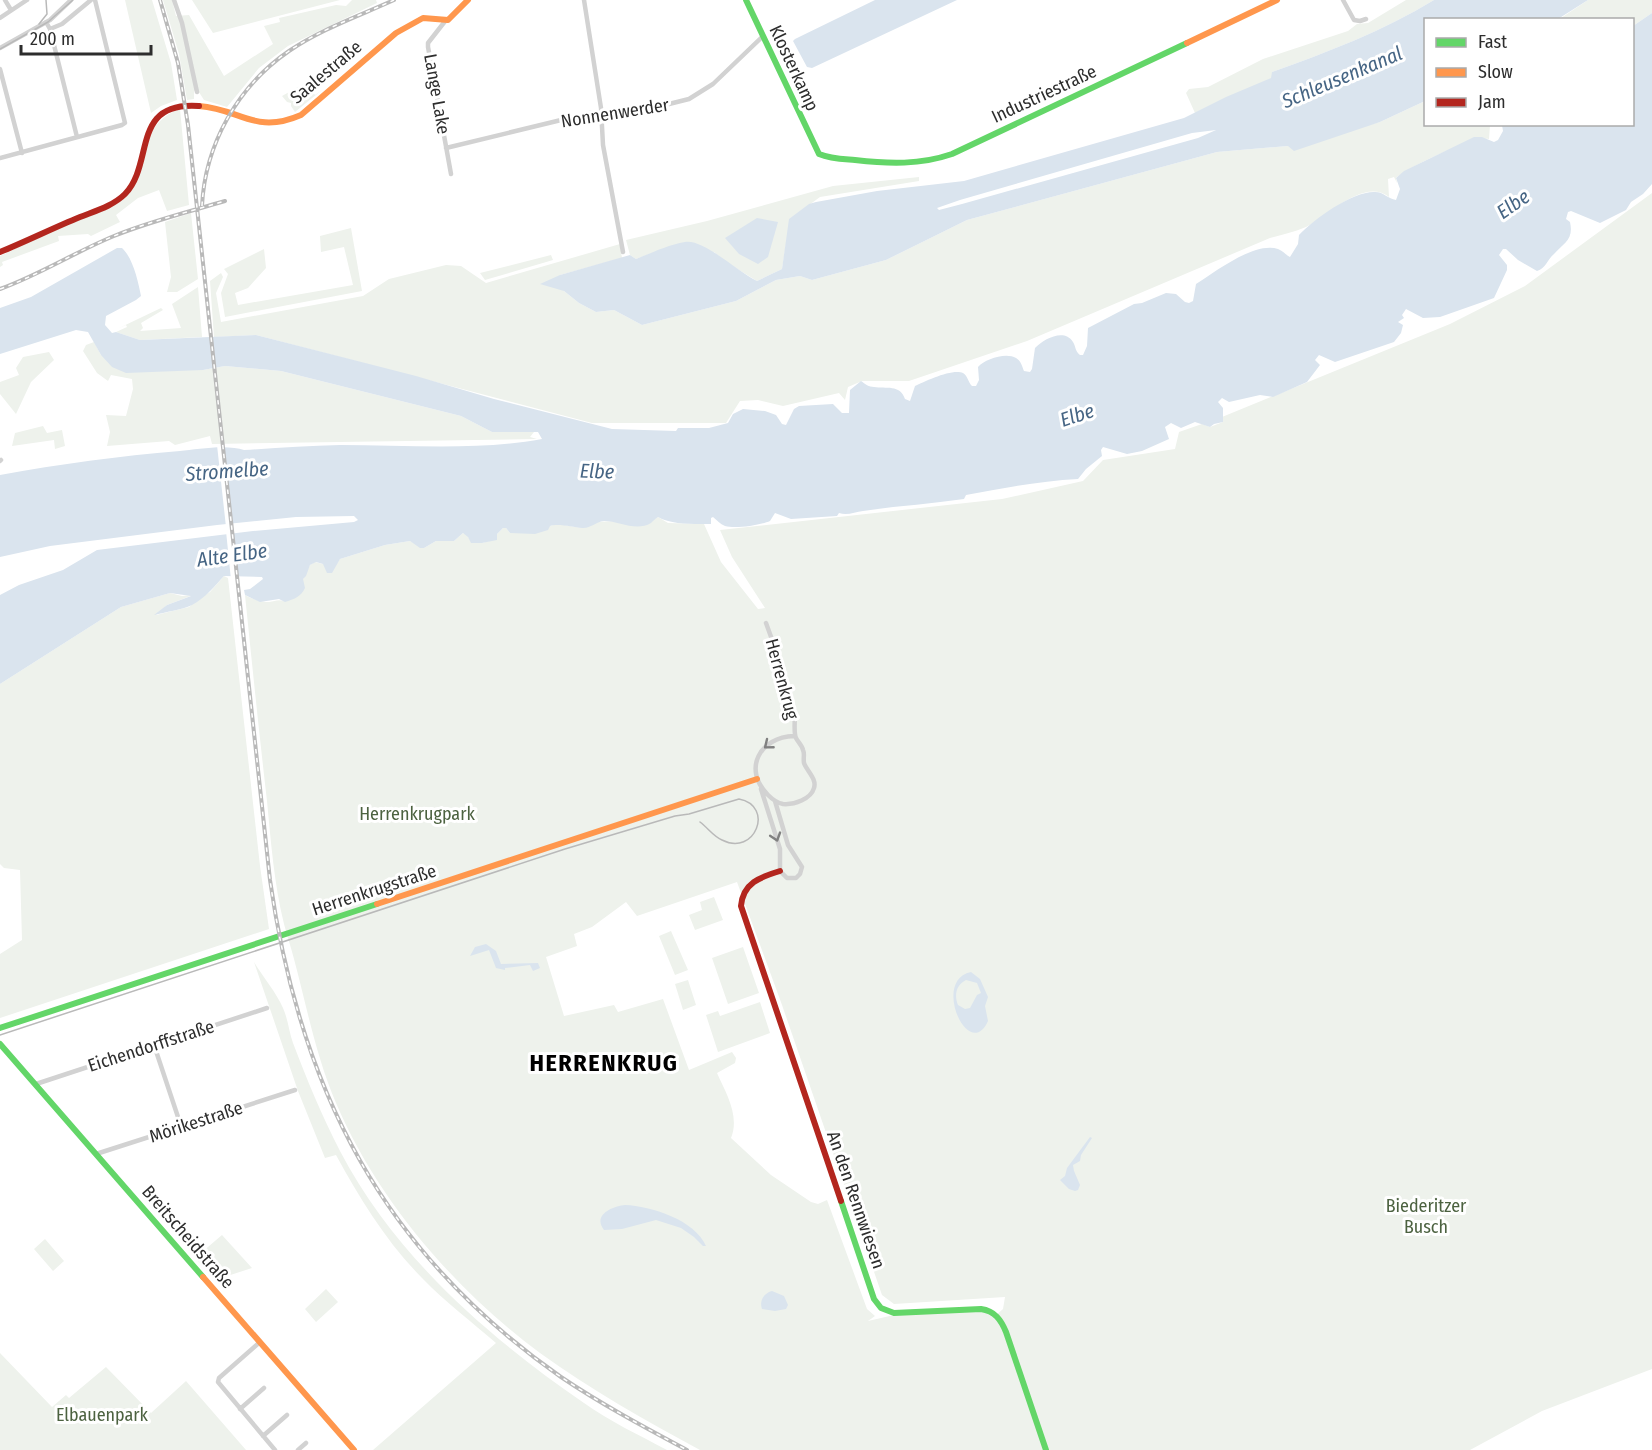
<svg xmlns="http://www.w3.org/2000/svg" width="1652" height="1450" font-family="'Fira Sans Condensed',sans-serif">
<rect width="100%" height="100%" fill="#fff"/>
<path fill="#eef2ec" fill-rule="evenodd" d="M125,0H152L171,63L177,100L161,106L151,113Z
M163,0H172L176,16L189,15L224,76L273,44L264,26L280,22L279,18L336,5L346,6L352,0H376L377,3L288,46L259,68L227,107L204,100L197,89L194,91V99L187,100L179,54Z
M192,0H340L213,33Z
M1406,0H1434C1383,31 1328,52 1272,72V78L1195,113L1186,93L1189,89L1208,87L1263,59L1348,31L1357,24L1368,23Z
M1588,0H1652V13L1633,26L1632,20H1558Z
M307,82L315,95L322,90L295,112L291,106V103L287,102L282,96Z
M1425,101L1426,124L1490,125L1489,139C1475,135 1408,167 1396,178L1397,183L1394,177L1388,179L1389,197C1364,177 1327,217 1306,227C1294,232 1281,235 1270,238L1027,341L909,381H862L848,387L845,400L839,393L783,406L758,400L740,401L726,423H592L256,335L214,337L210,281L221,273L223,277L216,293L221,322L363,296L389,279L446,265L461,266L486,283L620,244L622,258L560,275L564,291L579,303L596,312L614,310L642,325L736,301L776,280L800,276L812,280L886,260L967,220L1217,152L1288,146L1380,122Z
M180,109L189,205L167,211L159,190L138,198L116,215L120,222L91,236L88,234L58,236L59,241L2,262L3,265L0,267V256L128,194C139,163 145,120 180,109Z
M919,177V181L820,197L790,219L782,269L757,281L726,262L714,252L652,253L636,259L630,255L626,240L707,221L833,186Z
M1652,193V1369L1542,1411L1470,1450H700C645,1420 591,1390 540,1353C456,1291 377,1200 336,1103C316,1056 307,1008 294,959C291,947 287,936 284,924C274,884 271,842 267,801C259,732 252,664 245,595C252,599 261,602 269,602C275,601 278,599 284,601L302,581L310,565L315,562L334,567L340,559L385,545L410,541L424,548L436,541H454L463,533L467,535L472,543H482L497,539V534L503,528H506L510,533C525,533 539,527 554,525C568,522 581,534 596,522L654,519L658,517L668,523L704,524L721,562L758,609L765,608L732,557L720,530L1002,499L1083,481L1103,460L1175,449L1179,432L1202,424L1210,427L1223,422L1222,417L1450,324L1525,286ZM737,882L782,1005L882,1295L894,1304L1005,1297L1003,1309L994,1317L989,1313L976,1311L894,1315L868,1321L875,1316L867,1309L827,1200L818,1204L811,1202L771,1175L731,1138C740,1116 726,1093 717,1073L735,1063L736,1058L732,1052L689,1070L663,999L618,1012L614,1005L564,1016L546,957L577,946L574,934L592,927L626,902L637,916Z
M191,213L198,279L177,292H167L171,277L165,222Z
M351,228L362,291L225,317L221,293L228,274L224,269L264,249L266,268L248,288L235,293L238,305L353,285L344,247L321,252L320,236Z
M551,255L553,260L485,280L480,273Z
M198,287L202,337L140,340L116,332L127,327L126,325L117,329L161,308L163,310L141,323L143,328L140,331L181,328L172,304Z
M94,342L101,355L203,370L225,366L281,371L461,416L492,432H534L530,437L537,439L212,444L210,436L175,445L169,441L107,446L110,432L106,415L126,416L133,389L132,379L111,375L108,381L97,373L83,351L86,345Z
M49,352L54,360L31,382L16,414L0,394V382L19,375L16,368L23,357Z
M43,426L47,433L62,430L65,446L55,449L54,440L12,446L15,433Z
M224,576L228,578L260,866L269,929L0,1018V954L22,940L20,870L4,868L0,864V684L121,607L170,593L182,596L193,595L167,605L156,615L189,607L200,597L210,592Z
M714,897L723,920L695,930L689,915L702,910L700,902Z
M671,931L688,970L675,975L659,936Z
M743,947L759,993L728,1004L712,958Z
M254,962C263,977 276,992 283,1008C288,1019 289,1032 293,1043C307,1080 322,1116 340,1151C395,1256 488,1337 584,1403C609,1421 639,1435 667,1450H373L496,1343C472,1322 445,1302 423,1279C387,1243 360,1199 336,1155L325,1158L298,1091Z
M688,980L696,1005L683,1010L675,984Z
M760,1002L770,1033L718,1052L706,1015L718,1011L720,1016Z
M222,1235L252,1268L215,1280L195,1258Z
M45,1239L64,1261L53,1271L34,1249Z
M326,1289L338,1302L316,1322L305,1309Z
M0,1353L52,1407L66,1395L69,1398L106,1367L151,1413L186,1381L246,1450H0Z"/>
<path fill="#dae4ee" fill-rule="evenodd" d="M875,0H957L812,68L807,67L793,41L795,39Z
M1434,0H1588L1558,19L1426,20L1425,101L1380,122L1294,151L1288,146L1217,152L967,220L886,260L812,280L800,276L776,280L736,301L642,325L614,310L596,312L579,303L564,291L540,284L560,275L630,255L636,259C651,253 668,245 685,242C704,239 738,272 757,281L782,269L789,219L809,204L816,202L877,191L964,181L1184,118L1226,97L1271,78L1272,72C1328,52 1383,31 1434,0ZM1216,130L1198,138L962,204L939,210L937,208L960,200L1192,133Z
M1652,13V184L1643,194L1631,202L1626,210L1600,223L1571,211L1568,212L1566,219L1570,222C1574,240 1564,243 1554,254C1547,260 1546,268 1537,271L1518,260L1506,249H1503L1499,255L1507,265V270L1494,298L1440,317L1423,318L1406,309L1402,315L1404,318L1398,322L1403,325L1401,333L1394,342L1335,362L1319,355L1315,360L1320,365L1307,382L1273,397L1260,395L1229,402L1222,398L1218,402L1223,408V422L1214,424L1210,427L1195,422L1181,428L1171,423L1165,427L1169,439L1142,451L1127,454L1103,447L1101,450L1102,456L1086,469L1078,479C1041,481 1003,488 966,495L964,499C930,504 896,506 863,511C855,512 847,516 839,513L837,516L791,519L775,513L770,521C760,525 736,529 725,526C720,524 717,520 713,517L711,518V524C694,524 672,525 658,517C655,519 653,521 651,523C636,532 619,521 604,521C595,522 590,529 582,528C573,527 558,523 550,526L548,530L535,534L510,533L506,528H503L497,534V540L482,543H471L468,537L463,533L454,541H436L424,548H420L410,541L385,545L340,559L332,573H327L323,564L316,562L310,565L306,576L303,579L305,588C301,597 294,599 285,602L279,599L260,602L245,595L244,590L250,589L263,579L262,577L224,576C214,587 205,598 192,605C182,610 165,612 154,615L167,605L191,596L170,593L121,607L0,684V595L19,585L63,570L97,550L253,531L354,522L358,520L354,516L296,517L217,525L50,546L0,557V475C60,464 119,456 180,451C197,449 228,444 244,450C276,448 308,446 340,445C405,445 479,451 542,439L538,432H492L461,416L281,371L225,366L203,370L126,373L112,367L101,355L88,332L76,330L0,354V308L31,297L117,248H122C133,258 138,281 141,296L136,300L106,316L105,325L112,333L116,332L140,340L256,335L416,376L494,399L612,429L676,431L678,428H709L728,423L733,414L743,409L765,411L776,415L782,424L786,425L794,409L799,406L833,404L842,413H849L850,390L861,381C865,384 869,387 874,387C886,389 900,384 905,399L910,401L915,386C925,381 953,368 963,373C968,376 968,382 972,386H976L979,380L978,367C985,359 1006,352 1016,358C1021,361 1022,366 1024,371L1030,372L1032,369L1035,348C1044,339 1064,328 1073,342C1076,347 1075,351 1080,355H1083L1087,346L1088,328L1134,304L1142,303L1166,293L1176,294L1185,302L1189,303L1193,301L1196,284C1215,272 1255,241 1278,249C1283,251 1286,255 1290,257L1298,244L1299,235C1314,219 1353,191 1375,192C1384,192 1388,199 1396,200L1400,189L1396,178L1404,171L1474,137H1482L1494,142L1498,140L1503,131L1502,125L1632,124L1633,26Z
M757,218L778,222L768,257L758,264L739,254L725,238Z
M486,944L496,951L501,964L538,963L540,968L533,971L530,965L505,968V970L496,968L489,950L470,956L475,947Z
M971,972L980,979L988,997L985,1006L988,1021C969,1063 931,980 971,972ZM966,980L977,983L981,993L977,995L970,1008L965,1009L958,1005C954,995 956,985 966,980Z
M1090,1137L1092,1138L1081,1155L1080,1161L1073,1165L1074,1171L1080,1185L1078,1190L1075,1191L1069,1189L1060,1180L1065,1176L1067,1168Z
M625,1205C651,1206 695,1220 706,1246H703L694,1237L681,1228L656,1220L622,1229L604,1230C592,1215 613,1206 625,1205Z
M772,1291L784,1296L788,1305L786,1309L775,1311L762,1309C759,1301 764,1293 772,1291Z"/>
<path fill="#fff" d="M224,444L233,526L226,527L217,445Z
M233,530L239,579L231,580L226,531Z"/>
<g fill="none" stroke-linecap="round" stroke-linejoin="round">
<path stroke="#d2d2d2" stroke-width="4.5" d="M5,0L11,10
M174,0L182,23L197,92
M584,0L601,108L603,145L623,252
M1343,0L1354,20L1360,21L1366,19
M0,18L27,0
M446,20L428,43V47L451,174
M46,22L50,29L77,137
M50,29L62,24L91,0
M0,48L50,20L71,0
M0,69L22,153
M446,148L590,113L665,105L689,99L713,84L763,36
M0,158L122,125L125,123L95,0
M0,461L1,460
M766,623C777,652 786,681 794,711C796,719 793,732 796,738C798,742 802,745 803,750C805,754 803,758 804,763C807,771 817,779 814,788C811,799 794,805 783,804C777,803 772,799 768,795C742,769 760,737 794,736
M761,789L780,849V871L787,878H796L800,874L802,867L788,845L775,801
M154,1045L181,1126
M36,1084L267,1008
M96,1154L295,1090
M260,1342L219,1378L218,1382L275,1450
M240,1409L264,1388
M263,1436L287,1415
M298,1450L306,1443"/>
<path stroke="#63d668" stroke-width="6" d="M746,0L819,154C831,159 843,159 855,160C889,164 920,165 952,154L1187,43
M0,1028L377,904
M0,1044L203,1277
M841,1201L874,1299L881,1308L894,1313L981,1309C995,1311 1001,1320 1006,1332L1046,1450"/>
<path stroke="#ff974d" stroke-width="6" d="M1187,43L1277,0
M199,106C241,109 255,135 301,115L396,33L423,18L448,20L468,0
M377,904L757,779
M203,1277L354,1450"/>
<path stroke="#b3261e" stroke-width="6" d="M0,252C27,241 53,228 80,217C95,211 113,206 125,194C155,163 130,101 199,106
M780,871C760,877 743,883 741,906L841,1201"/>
<path stroke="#b9b9b9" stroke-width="1.5" d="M39,24L47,14L46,0
M0,49L48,22L73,0
M0,1035L565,849L675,816L689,814L739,799C775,806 755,857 722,840C713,836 708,828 700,822"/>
<defs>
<path id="rail" d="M160,0L178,63L188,125L270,880C300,1091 384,1253 561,1377C601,1404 644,1427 687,1450
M202,206C205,144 238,86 289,51C321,29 359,16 394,0
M0,289C39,275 75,252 114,236C148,222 188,212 225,201"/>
</defs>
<use href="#rail" stroke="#b9b9b9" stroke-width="4"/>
<use href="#rail" stroke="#fff" stroke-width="1.5" stroke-dasharray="4.5" stroke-linecap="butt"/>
</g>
<defs><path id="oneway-chevron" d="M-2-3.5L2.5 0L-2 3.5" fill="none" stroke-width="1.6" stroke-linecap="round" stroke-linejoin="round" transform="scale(1.5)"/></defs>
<g stroke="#808080">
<use href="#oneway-chevron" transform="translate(768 745) rotate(141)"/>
<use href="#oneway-chevron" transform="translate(776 837) rotate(72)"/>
</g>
<g text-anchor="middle" stroke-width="6" stroke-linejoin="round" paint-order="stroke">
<g font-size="18" fill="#2d2d2d" stroke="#fff">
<text transform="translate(794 68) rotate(65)" y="6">Klosterkamp</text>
<text transform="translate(326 72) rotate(-40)" y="6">Saalestraße</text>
<text transform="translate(437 94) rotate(80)" y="6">Lange Lake</text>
<text transform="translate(1044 94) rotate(-25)" y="6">Industriestraße</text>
<text transform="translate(615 113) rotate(-9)" y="6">Nonnenwerder</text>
<text transform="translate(782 679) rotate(75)" y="6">Herrenkrug</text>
<text transform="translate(374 890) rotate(-18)" y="6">Herrenkrugstraße</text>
<text transform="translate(151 1046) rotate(-18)" y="6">Eichendorffstraße</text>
<text transform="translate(196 1122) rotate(-18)" y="6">Mörikestraße</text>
<text transform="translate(856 1200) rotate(71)" y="6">An den Rennwiesen</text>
<text transform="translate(188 1237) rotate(49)" y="6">Breitscheidstraße</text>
</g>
<g font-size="18" fill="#4c6240" stroke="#fff">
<text x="417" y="820">Herrenkrugpark</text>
<text x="1426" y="1212">Biederitzer<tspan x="1426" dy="21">Busch</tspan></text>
<text x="102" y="1421">Elbauenpark</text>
</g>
<g font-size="20" font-style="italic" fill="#466584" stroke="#fff">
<text transform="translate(1342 77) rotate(-23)" y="7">Schleusenkanal</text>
<text transform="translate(1513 204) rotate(-35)" y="7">Elbe</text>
<text transform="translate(1077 415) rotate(-18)" y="7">Elbe</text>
<text transform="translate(227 471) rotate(-4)" y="7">Stromelbe</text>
<text transform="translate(597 471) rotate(2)" y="7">Elbe</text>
<text transform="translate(232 555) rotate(-8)" y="7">Alte Elbe</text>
</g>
<g font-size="24" font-weight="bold" letter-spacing="1.5" fill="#000" stroke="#fff">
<text x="604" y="1071">HERRENKRUG</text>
</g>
</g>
<rect x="1424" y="18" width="210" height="108" fill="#ffffff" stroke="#ababab" stroke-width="1.5"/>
<rect x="1436" y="38" width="30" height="9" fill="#63d668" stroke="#ababab" stroke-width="1.5"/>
<text x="1478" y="48" font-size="18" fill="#2d2d2d">Fast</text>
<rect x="1436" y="68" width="30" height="9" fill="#ff974d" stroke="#ababab" stroke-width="1.5"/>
<text x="1478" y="78" font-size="18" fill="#2d2d2d">Slow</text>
<rect x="1436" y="98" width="30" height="9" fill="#b3261e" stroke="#ababab" stroke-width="1.5"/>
<text x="1478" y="108" font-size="18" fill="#2d2d2d">Jam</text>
<path d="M21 45v9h130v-9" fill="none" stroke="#2d2d2d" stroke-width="3"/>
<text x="30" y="45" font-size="18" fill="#2d2d2d" stroke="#ffffff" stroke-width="4.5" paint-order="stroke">200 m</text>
</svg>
